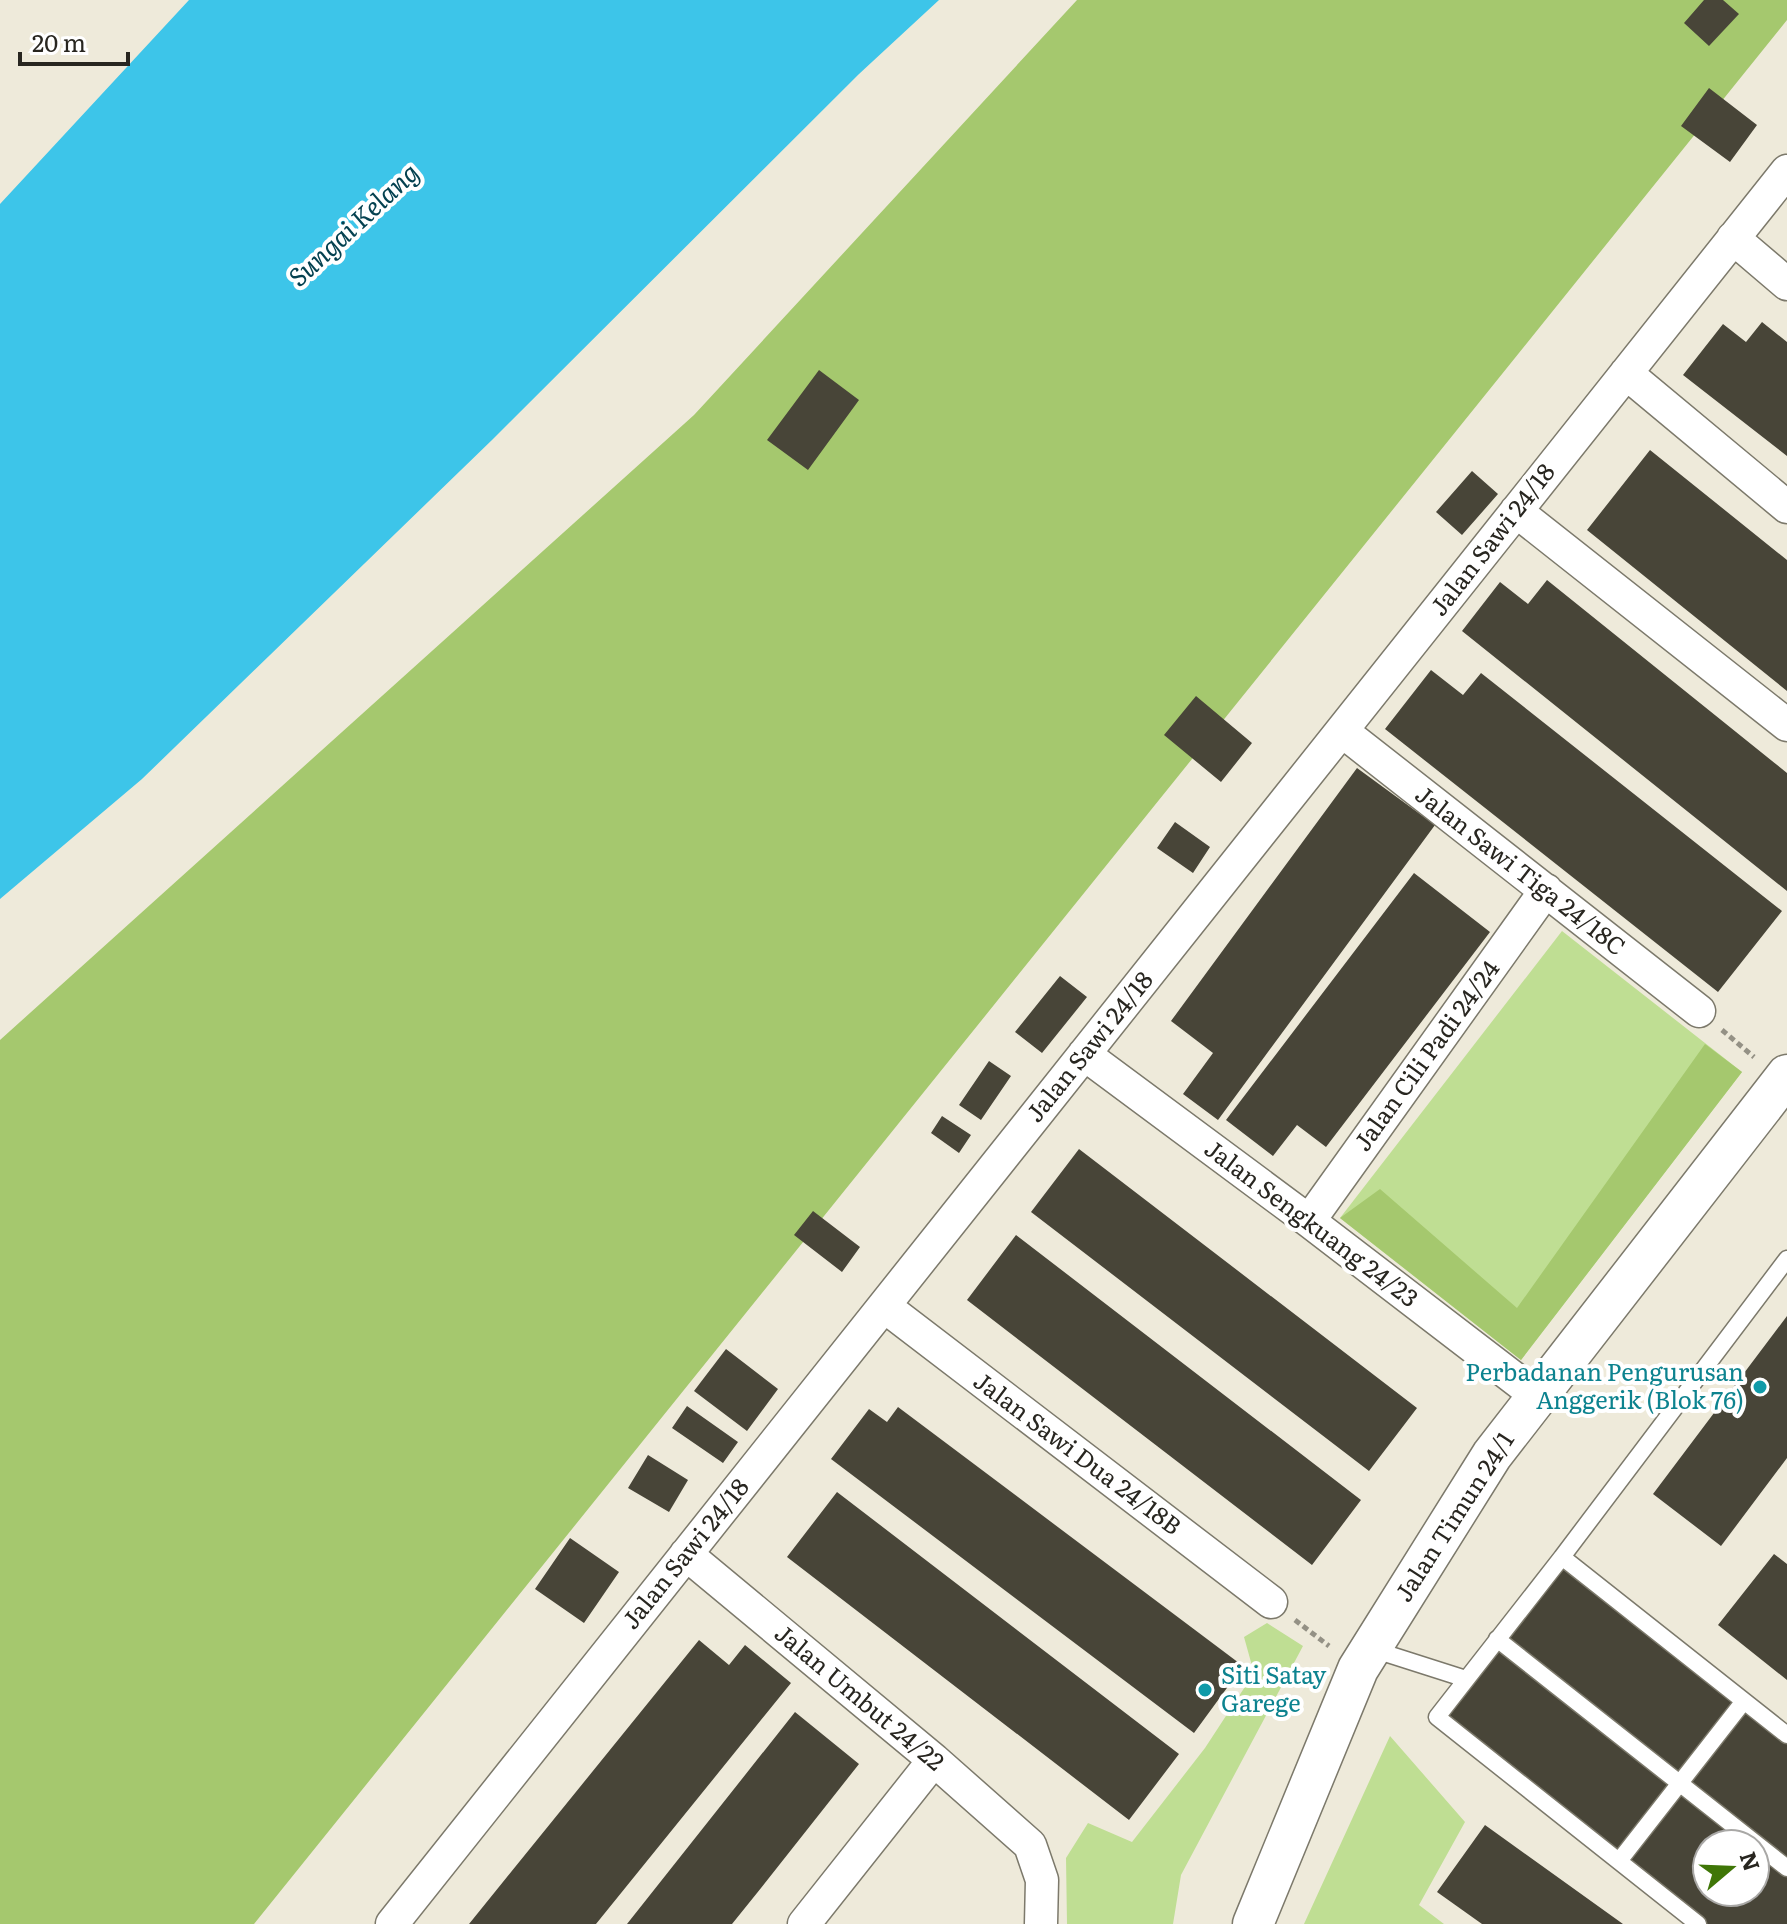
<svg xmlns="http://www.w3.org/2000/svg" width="1787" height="1924" font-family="Literata,serif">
<rect width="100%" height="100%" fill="#eeeada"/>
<path fill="#bfde93" d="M1562,931L1742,1072L1521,1360L1340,1218Z
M1267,1623L1303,1646L1181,1875L1173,1924H1067L1066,1858L1088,1823L1132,1842L1205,1748L1254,1673L1244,1637Z
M1390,1736L1465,1822L1419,1905L1444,1924H1304Z"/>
<path fill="#a5c86e" d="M1077,0H1787V20L254,1924H0V1040L694,415Z
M1705,1044L1742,1072L1521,1360L1340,1218L1380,1189L1517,1308Z"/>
<path fill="#3dc5e9" d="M189,0H939L859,74L492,440L142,779L0,899V204Z"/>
<path fill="#484538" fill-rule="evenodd" d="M1704,0H1723L1739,14L1709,46L1684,23Z
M1709,88L1757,125L1730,162L1681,126Z
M1762,322L1787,342V456L1683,375L1723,324L1746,342Z
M819,370L859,400L808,470L767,440Z
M1650,450L1787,560V691L1587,530Z
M1472,471L1498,494L1462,535L1436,512Z
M1547,580L1787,773V891L1462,631L1500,582L1528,604Z
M1431,670L1463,695L1481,673L1782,911L1718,992L1385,729Z
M1196,696L1252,743L1221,782L1164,735Z
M1357,768L1435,825L1218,1120L1183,1094L1213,1053L1171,1021Z
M1175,822L1210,847L1193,873L1157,848Z
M1414,873L1490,932L1326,1147L1297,1125L1273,1156L1226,1120Z
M1060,976L1087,997L1042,1053L1015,1032Z
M989,1061L1011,1076L981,1120L959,1105Z
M942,1116L971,1135L959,1153L931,1133Z
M1079,1149L1417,1408L1369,1471L1031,1212Z
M813,1211L860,1247L842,1272L794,1235Z
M1016,1235L1361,1500L1312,1565L967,1300Z
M1787,1316V1458L1721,1546L1653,1494Z
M726,1349L778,1389L747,1431L694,1391Z
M687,1406L738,1442L723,1463L672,1428Z
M898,1407L1243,1666L1194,1733L831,1459L869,1409L887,1422Z
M648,1455L688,1480L669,1512L628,1488Z
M837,1492L1179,1754L1129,1820L787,1557Z
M570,1538L619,1572L584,1623L535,1589Z
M1774,1554L1787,1564V1680L1718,1625Z
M1562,1557L1787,1735V1924H1698L1437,1717ZM1707,1844H1755V1892H1707Z
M699,1640L729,1665L745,1645L791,1683L596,1924H469Z
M795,1712L859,1764L757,1893L732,1924H627Z
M1485,1825L1623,1924H1482L1437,1892Z"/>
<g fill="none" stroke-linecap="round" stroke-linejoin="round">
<defs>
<path id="service" d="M1562,1557L1787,1259
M1497,1639L1787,1868
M1372,1649L1466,1679
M1619,1861L1744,1701
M1698,1924L1437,1717L1562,1557L1787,1735"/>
<path id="minor" d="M1733,238L1787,284
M1626,373L1787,507
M1516,511L1787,725
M1342,731L1699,1011
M1084,1054L1309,1221L1536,1395
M1309,1221L1546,890
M884,1306L1271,1602
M686,1554L934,1760L1030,1845L1042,1880L1041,1924
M392,1924L1787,171
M804,1924L934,1760"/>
<path id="tertiary" d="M1253,1924L1358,1669L1492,1455L1787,1075"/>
</defs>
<use href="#service" stroke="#7c796b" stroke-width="19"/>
<use href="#minor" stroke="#7c796b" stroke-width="35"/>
<use href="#tertiary" stroke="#7c796b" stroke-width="43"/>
<path stroke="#949185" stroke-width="5" stroke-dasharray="6 4" stroke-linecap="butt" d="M1722,1030L1754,1057
M1295,1620L1329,1646"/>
<use href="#service" stroke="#fff" stroke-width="16"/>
<use href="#minor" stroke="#fff" stroke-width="32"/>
<use href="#tertiary" stroke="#fff" stroke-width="40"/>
</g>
<g fill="#0f9aa8" stroke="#fff" stroke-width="3">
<circle cx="1760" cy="1387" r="8"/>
<circle cx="1205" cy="1690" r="8"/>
</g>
<g text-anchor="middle" stroke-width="8" stroke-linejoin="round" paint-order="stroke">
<g font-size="24" fill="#282620" stroke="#fff">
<text transform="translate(1493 540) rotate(-52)" y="8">Jalan Sawi 24/18</text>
<text transform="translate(1520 871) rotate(38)" y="8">Jalan Sawi Tiga 24/18C</text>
<text transform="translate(1090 1047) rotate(-51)" y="8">Jalan Sawi 24/18</text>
<text transform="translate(1427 1056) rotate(-54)" y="8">Jalan Cili Padi 24/24</text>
<text transform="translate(1311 1224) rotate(37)" y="8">Jalan Sengkuang 24/23</text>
<text transform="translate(1077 1454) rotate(37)" y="8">Jalan Sawi Dua 24/18B</text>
<text transform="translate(1455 1517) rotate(-57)" y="8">Jalan Timun 24/1</text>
<text transform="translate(686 1554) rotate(-51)" y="8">Jalan Sawi 24/18</text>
<text transform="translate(859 1698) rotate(40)" y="8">Jalan Umbut 24/22</text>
</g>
<g font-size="24" fill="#0d838f" stroke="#fff" text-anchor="end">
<text x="1744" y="1381">Perbadanan Pengurusan<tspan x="1744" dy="28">Anggerik (Blok 76)</tspan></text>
<text x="1221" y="1684" text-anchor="start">Siti Satay<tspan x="1221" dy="28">Garege</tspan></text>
</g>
<g font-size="26" font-style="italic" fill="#044150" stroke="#fff">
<text transform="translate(354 225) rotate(-43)" y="9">Sungai Kelang</text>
</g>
</g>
<g transform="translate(1731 1868) rotate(71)"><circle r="38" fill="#ffffff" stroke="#a9a8a6" stroke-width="2"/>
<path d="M0-6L14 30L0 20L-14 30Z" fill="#3f7607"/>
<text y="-12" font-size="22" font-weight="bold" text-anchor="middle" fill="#282620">N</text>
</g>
<path d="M20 52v12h108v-12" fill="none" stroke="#282620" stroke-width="4"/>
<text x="32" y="52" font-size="24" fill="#282620" stroke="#ffffff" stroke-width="6" paint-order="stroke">20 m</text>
</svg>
